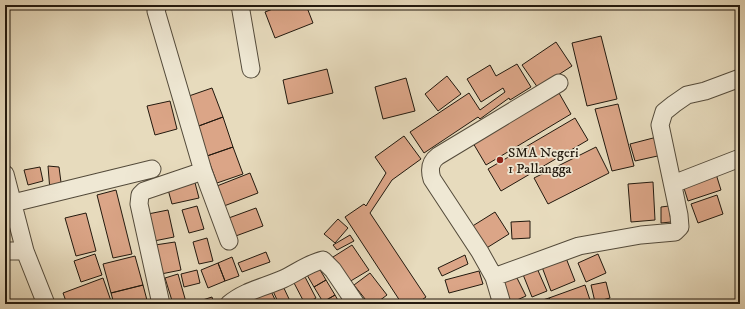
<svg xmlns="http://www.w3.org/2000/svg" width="745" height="309" font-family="'IM FELL DW Pica',serif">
<rect width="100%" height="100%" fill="#e7dbbd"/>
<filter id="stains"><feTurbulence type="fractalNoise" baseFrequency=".005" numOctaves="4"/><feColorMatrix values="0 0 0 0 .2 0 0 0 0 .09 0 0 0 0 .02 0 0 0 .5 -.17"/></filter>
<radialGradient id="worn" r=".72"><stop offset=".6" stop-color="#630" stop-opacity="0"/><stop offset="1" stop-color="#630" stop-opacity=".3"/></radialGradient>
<path fill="#dba587" stroke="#22190e" d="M283,5H306L313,23L275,38L265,12Z
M601,36L617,99L587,106L572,43Z
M556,42L572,66L538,88L522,65Z
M517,64L531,87L510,100L509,98L480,119L478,117L424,153L410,132L469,93L480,110L505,92L503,88L481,102L467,79L490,65L496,76Z
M327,69L333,93L288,104L283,80Z
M447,76L461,94L438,111L425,94Z
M406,78L415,111L383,119L375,87Z
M212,88L223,117L196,127L186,97Z
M559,93L571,114L486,165L473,143Z
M170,101L177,129L155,135L147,106Z
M618,104L634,166L612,171L595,109Z
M223,117L233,147L207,156L196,127Z
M575,118L588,140L501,191L488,169Z
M404,136L421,159L392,180L370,213L426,297L416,304H402L345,217L364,204L366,206L386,173L375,157Z
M657,137L662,155L635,161L630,144Z
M233,147L243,174L217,183L207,156Z
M596,147L609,173L548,204L534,178Z
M48,166L59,167L62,190L50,191Z
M40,167L43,181L28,185L24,170Z
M250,173L258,193L224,206L217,186Z
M716,174L721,190L688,201L683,185Z
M194,179L199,198L172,204L167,186Z
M653,182L655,220L631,222L628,184Z
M116,190L132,254L113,258L97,195Z
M717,195L723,214L698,223L691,204Z
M197,206L204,229L189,233L182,210Z
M669,206L671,222L661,223V207Z
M256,208L263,226L233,237L226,219Z
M168,210L174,237L154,241L148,214Z
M495,212L509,234L485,249L471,227Z
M86,213L96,251L76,256L65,218Z
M338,219L348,228L335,243L324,234Z
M530,221V238L512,239L511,222Z
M350,235L354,241L337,250L333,245Z
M207,238L213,261L199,264L193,242Z
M175,242L181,270L161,274L155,245Z
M352,245L369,270L349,282L333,257Z
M266,252L270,262L242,272L238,263Z
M95,254L102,275L81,282L74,261Z
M598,254L606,273L586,282L578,263Z
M465,255L468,264L442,276L438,268Z
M135,256L143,285L111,293L103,264Z
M232,257L239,276L225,281L218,263Z
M566,258L575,281L551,291L542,267Z
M218,263L225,281L208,288L201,270Z
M536,266L547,291L532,297L522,272Z
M319,268L326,280L314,287L307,275Z
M197,270L200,283L184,287L181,274Z
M479,271L483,284L449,293L445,280Z
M370,273L387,295L375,304H369L354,285Z
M178,274L186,302L180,304H173L165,278Z
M304,275L316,298L305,304L293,281Z
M516,276L526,296L508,304L498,285Z
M103,278L111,301L104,304H67L63,293Z
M326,280L335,295L323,302L314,287Z
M606,282L610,298L595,302L591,285Z
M282,284L290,301L283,304H279L272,289Z
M143,285L148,304H114L111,293Z
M585,285L590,300L578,304H552L549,298Z
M270,289L277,304H259L255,296Z
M335,295L340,304H324L323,302Z
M212,297L214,304H190Z
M549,298L552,304H530Z"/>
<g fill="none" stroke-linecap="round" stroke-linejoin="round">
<defs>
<path id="minor" d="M158,5L156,11L203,171
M240,5L251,69
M5,174L25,251
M673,184L740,158
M13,203L152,169
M5,251H25L46,304
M494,277L579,246L641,235L675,232L680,227L679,215L660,125L664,112L674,104L687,95L705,91L740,78
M161,304L139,204L140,195L144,191L203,171L229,241
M229,304C244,291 265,287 283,279C296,273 309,263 323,260L333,270L356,304
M502,304L494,277L480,252L432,179C429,169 430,162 438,156L559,83"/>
</defs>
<use href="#minor" stroke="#534a3a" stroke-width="19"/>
<use href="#minor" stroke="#efe8d4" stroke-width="17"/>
</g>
<circle fill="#8f2418" stroke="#efe8d4" stroke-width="1.5" cx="500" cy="160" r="4"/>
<g text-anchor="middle" stroke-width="3.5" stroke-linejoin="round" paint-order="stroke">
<g font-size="14" fill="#22190e" stroke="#efe8d4" text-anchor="start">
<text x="508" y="157">SMA Negeri<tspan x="508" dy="16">1 Pallangga</tspan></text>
</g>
</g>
<rect width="745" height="309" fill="none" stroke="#e7dbbd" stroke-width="20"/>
<rect x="6" y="6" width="733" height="297" fill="none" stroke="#22190e" stroke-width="2"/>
<rect x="10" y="10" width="725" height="289" fill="none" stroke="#22190e"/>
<rect width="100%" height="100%" filter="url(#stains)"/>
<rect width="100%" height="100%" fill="url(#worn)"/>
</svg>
